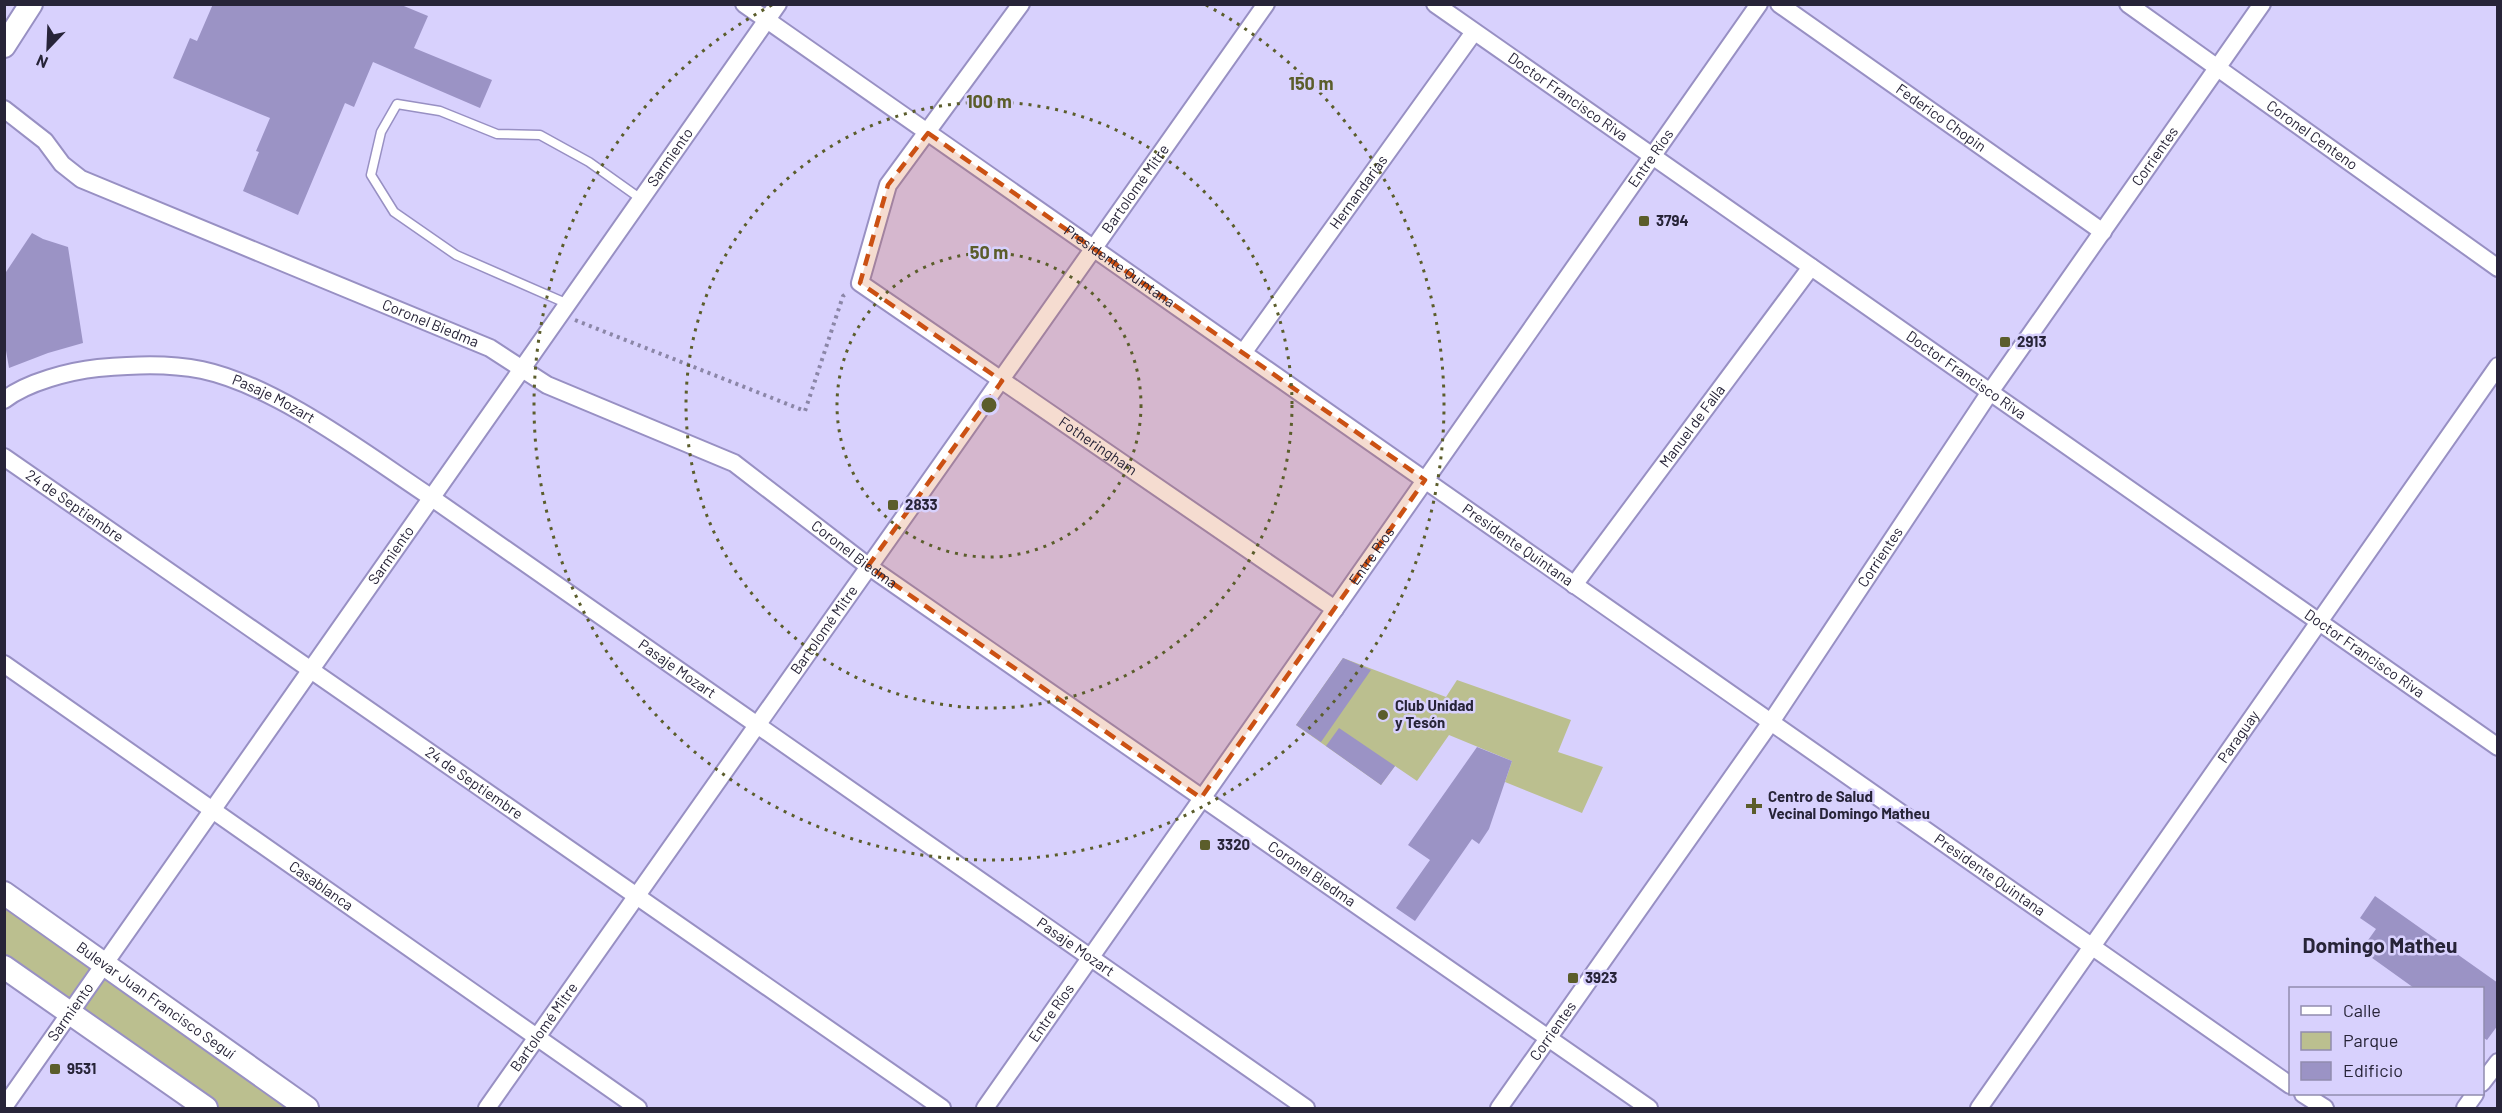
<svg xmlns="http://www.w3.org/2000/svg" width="2502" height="1113" font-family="Barlow,sans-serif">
<rect width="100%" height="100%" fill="#d8d1fd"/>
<path fill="#bbbf8f" d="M1343,658L1446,697L1457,680L1571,720L1558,752L1603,767L1582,813L1505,782L1512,761L1449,735L1417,781L1395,766L1381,785L1296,725Z
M5,893L307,1108H206L5,967Z"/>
<path fill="#9b93c5" d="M213,4H399L428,16L414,48L492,80L480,108L373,62L354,107L345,103L298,215L243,191L259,152L256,151L270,118L173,78L190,38L197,41Z
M32,233L43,239L68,247L83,343L48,353L9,368L4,339V275Z
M1343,658L1371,670L1321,742L1296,725Z
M1339,728L1395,766L1381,785L1326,746Z
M1477,747L1512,761L1489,829L1479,844L1472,839L1415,921L1396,908L1430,860L1408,845Z
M2375,896L2498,983V1025L2487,1040L2482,1037V988H2414L2361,950L2376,929L2360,918Z"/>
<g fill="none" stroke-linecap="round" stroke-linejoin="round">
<defs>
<path id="service" d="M568,304L456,255L394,212L371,175L381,132L397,104L440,111L497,134L540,135L589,162L641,199"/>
<g id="minor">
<path id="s1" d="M744,4L2290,1085"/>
<path id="s2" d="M1021,4L888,185L860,283L1335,609"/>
<path id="s3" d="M1435,4L2498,747"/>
<path id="s4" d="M1779,4L2103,232"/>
<path id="s5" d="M2128,4L2498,268"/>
<path id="s6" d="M4,109L45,141L62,164L81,179L490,348L547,385L734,463L868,566L1649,1108"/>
<path id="s7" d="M1243,353L1474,32"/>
<path id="s8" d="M4,400C27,382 70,371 98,368C133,365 167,363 202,370C277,386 367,455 432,498L1306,1108"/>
<path id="s9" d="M4,457L942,1108"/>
<path id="s10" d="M1574,585L1811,267"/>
<path id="s11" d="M4,664L638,1108"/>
<path d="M2482,1083L2498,1062"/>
<path d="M2303,1094L2325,1108"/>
<path id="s12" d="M4,1107L778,4"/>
<path id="s13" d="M487,1108L1266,4"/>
<path id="s14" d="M985,1108L1759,4"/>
<path id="s15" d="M1499,1108L1771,722L1990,392L2262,4"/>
<path id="s16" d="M1979,1108L2498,366"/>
<path d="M2465,1108L2475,1094"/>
</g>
<g id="secondary">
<path d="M4,46L31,4"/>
<path id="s17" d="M4,893L307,1108"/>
<path d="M4,967L206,1108"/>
</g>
</defs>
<use href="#service" stroke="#9890c3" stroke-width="11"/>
<use href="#minor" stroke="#9890c3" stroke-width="20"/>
<use href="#secondary" stroke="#9890c3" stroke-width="26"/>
<path stroke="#8b86a7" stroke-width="4" stroke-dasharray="3 4.5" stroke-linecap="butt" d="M575,320L805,411L843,296L847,293"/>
<use href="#service" stroke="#fff" stroke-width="8"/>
<use href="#minor" stroke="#fff" stroke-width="16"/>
<use href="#secondary" stroke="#fff" stroke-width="22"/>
</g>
<path fill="#cb5113" fill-opacity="0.2" stroke="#cb5113" stroke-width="4.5" stroke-dasharray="12 8" stroke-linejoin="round" d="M928,133L1425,480L1201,798L868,566L1002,381L860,283L888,185Z"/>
<g fill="none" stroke="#5b5d2b" stroke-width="3" stroke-dasharray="3 6">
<circle cx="989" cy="405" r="152"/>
<circle cx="989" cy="405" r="303"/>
<path d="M1206 5A455 455 0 1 1 772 5"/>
</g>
<g fill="#5b5d2b" stroke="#d8d1fd" stroke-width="2">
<rect x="1638" y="215" width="12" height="12" rx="3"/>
<rect x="1999" y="336" width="12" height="12" rx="3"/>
<rect x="887" y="499" width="12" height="12" rx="3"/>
<circle cx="1383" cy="715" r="6"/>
<path d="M1751 797h6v6h6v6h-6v6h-6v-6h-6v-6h6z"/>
<rect x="1199" y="839" width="12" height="12" rx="3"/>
<rect x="1567" y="972" width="12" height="12" rx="3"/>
<rect x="49" y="1063" width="12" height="12" rx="3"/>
</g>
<g text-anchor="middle" stroke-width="5" stroke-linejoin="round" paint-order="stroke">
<g font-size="15" fill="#272438" stroke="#d8d1fd">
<text dy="5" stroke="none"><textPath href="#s3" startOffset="162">Doctor Francisco Riva</textPath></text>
<text dy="5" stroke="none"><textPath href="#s4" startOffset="198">Federico Chopin</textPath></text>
<text dy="5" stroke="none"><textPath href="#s5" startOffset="226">Coronel Centeno</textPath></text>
<text dy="5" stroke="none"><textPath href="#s15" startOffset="1156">Corrientes</textPath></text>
<text dy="5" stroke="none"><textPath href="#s12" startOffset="1160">Sarmiento</textPath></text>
<text dy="5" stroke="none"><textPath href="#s14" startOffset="1160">Entre Ríos</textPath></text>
<text dy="5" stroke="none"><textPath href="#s13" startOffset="1125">Bartolomé Mitre</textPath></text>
<text dy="5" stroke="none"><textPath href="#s7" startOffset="198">Hernandarias</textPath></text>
<text dy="5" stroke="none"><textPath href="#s1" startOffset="458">Presidente Quintana</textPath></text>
<text dy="5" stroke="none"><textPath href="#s6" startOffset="483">Coronel Biedma</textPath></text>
<text dy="5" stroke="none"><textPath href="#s3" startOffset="648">Doctor Francisco Riva</textPath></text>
<text dy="5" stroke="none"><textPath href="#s8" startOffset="282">Pasaje Mozart</textPath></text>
<text dy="5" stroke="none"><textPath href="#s10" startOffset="198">Manuel de Falla</textPath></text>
<text dy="5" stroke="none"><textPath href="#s2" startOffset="615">Fotheringham</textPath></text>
<text dy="5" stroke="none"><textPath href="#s9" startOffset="86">24 de Septiembre</textPath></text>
<text dy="5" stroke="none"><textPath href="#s1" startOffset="944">Presidente Quintana</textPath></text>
<text dy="5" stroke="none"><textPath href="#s6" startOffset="969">Coronel Biedma</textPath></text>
<text dy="5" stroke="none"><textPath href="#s12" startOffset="674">Sarmiento</textPath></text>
<text dy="5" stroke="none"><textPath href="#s14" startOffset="674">Entre Ríos</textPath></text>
<text dy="5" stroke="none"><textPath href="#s15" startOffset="670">Corrientes</textPath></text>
<text dy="5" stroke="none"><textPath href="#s13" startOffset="585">Bartolomé Mitre</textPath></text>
<text dy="5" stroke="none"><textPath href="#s3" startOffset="1134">Doctor Francisco Riva</textPath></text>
<text dy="5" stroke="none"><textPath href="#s8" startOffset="768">Pasaje Mozart</textPath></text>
<text dy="5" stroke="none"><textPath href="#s16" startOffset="453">Paraguay</textPath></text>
<text dy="5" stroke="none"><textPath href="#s9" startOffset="572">24 de Septiembre</textPath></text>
<text dy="5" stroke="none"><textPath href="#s1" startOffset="1520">Presidente Quintana</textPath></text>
<text dy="5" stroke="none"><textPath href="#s6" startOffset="1527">Coronel Biedma</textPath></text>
<text dy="5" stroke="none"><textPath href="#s11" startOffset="387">Casablanca</textPath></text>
<text dy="5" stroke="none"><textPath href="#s8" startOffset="1254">Pasaje Mozart</textPath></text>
<text dy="5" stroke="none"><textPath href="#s17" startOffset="186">Bulevar Juan Francisco Seguí</textPath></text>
<text dy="5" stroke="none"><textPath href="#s12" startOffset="116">Sarmiento</textPath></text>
<text dy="5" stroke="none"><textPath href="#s14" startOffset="116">Entre Ríos</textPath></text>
<text dy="5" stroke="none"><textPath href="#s13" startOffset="99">Bartolomé Mitre</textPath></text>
<text dy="5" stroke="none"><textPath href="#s15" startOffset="94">Corrientes</textPath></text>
</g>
<g font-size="15" font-weight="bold" fill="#272438" stroke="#d8d1fd" text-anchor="start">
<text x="1656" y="226">3794</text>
<text x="2017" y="347">2913</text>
<text x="905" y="510">2833</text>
<text x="1395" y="711">Club Unidad<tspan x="1395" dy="17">y Tesón</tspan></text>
<text x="1768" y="802">Centro de Salud<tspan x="1768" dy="17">Vecinal Domingo Matheu</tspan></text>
<text x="1217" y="850">3320</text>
<text x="1585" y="983">3923</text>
<text x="67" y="1074">9531</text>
</g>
<g font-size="21" font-weight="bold" fill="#272438" stroke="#d8d1fd">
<text x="2380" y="953">Domingo Matheu</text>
</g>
</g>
<circle cx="989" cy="405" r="9" fill="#5b5d2b" stroke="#d8d1fd" stroke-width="3"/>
<g font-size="18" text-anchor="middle" font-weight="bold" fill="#5b5d2b" stroke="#d8d1fd" stroke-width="5" stroke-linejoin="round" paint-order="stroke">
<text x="1311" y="90">150 m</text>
<text x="989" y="108">100 m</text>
<text x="989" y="259">50 m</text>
</g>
<rect width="2502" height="1113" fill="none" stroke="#272438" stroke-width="12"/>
<rect x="2289" y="987" width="195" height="108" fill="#d8d1fd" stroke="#918cae" stroke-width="1.5"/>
<rect x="2301" y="1006" width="30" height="9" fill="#ffffff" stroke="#918cae" stroke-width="1.5"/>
<text x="2343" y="1017" font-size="18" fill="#272438">Calle</text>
<rect x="2301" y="1032" width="30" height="18" fill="#bbbf8f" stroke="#918cae" stroke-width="1.5"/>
<text x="2343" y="1047" font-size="18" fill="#272438">Parque</text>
<rect x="2301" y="1062" width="30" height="18" fill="#9b93c5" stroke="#918cae" stroke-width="1.5"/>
<text x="2343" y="1077" font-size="18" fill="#272438">Edificio</text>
<g transform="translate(48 48) rotate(203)" stroke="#d8d1fd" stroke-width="4.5" paint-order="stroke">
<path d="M0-4.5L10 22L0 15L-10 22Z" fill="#272438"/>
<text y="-9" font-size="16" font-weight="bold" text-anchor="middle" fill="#272438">N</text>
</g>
</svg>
